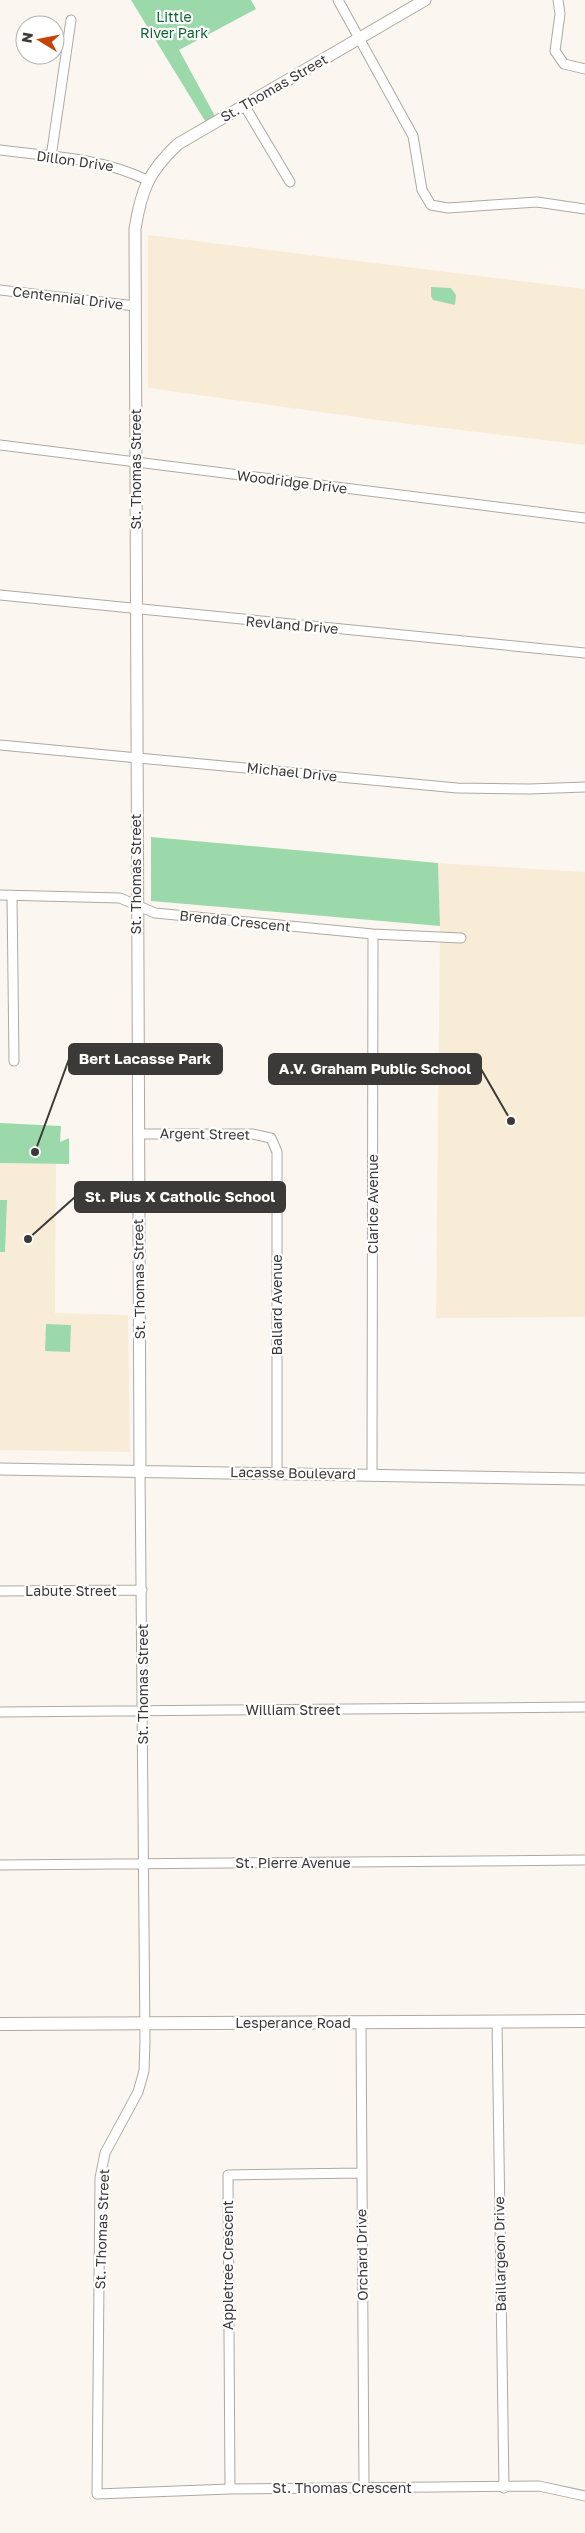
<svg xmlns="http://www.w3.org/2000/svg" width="585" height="2533" font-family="'Golos Text',sans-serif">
<rect width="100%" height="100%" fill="#fbf7f0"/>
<path fill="#f8ecd7" d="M148,235L585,289V445L377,420L148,388Z
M438,863L585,872V1317L436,1318L440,926Z
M0,1163L56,1164L55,1313L128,1315L130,1452L0,1450Z"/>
<path fill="#9bd9aa" d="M131,0H251L256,9L179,50L215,116L205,121Z
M431,287L451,288L456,295L455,305L433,300L431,296Z
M151,837L438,863L440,926L151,901Z
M0,1123L61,1126L60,1142L69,1138V1164L0,1163Z
M0,1200H7L5,1252H0Z
M46,1324L71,1325L70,1352L45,1351Z"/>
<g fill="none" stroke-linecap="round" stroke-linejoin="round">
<defs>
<path id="minor" d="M338,0L413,136L422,190L431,205L448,208L537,202L585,209
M558,0L560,14L555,51L564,64L585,69
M244,105L290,182
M0,150C51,157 99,157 147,180
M51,157L71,20
M0,290L135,306
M0,445L585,518
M0,595L585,653
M0,745L457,788L530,789L585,787
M0,895L120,898L155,913L373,934L461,938
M12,896L14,1061
M138,1134H252L271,1138L277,1152V1473
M140,1471L145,2041L144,2071L138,2092L105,2153L100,2178L97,2494L230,2489L539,2486L585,2496
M372,1474L373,934
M0,1591L142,1590
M0,1712L585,1707
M0,1865L585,1860
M497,2021L504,2488
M361,2023L364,2487
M230,2489L228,2175L361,2173"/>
<path id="tertiary" d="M0,1469L585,1479
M140,1471L135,229C141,190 149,171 178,144L425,0"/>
<path id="secondary" d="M0,2024L585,2021"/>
</defs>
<use href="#minor" stroke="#ada9a3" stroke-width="11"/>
<use href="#tertiary" stroke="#ada9a3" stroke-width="13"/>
<use href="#secondary" stroke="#ada9a3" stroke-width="14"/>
<use href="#minor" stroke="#fff" stroke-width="9"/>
<use href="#tertiary" stroke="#fff" stroke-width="11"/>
<use href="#secondary" stroke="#fff" stroke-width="12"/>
</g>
<g text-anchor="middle" stroke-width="4.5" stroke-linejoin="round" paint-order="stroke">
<g font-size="14" fill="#116332" stroke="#fff">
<text x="174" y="22">Little<tspan x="174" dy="16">River Park</tspan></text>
</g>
<g font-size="14" fill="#3c3a38" stroke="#fff">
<text transform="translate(274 88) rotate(-30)" y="5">St. Thomas Street</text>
<text transform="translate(75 161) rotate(8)" y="5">Dillon Drive</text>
<text transform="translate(68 298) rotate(7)" y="5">Centennial Drive</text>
<text transform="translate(136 469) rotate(-90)" y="5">St. Thomas Street</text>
<text transform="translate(292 482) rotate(7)" y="5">Woodridge Drive</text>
<text transform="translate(292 625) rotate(5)" y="5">Revland Drive</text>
<text transform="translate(292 772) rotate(6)" y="5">Michael Drive</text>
<text transform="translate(136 874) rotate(-90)" y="5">St. Thomas Street</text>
<text transform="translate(235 921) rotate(6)" y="5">Brenda Crescent</text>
<text transform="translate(205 1134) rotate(1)" y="5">Argent Street</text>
<text transform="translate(373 1204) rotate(-90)" y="5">Clarice Avenue</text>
<text transform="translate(139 1279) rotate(-91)" y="5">St. Thomas Street</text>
<text transform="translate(277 1305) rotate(-90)" y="5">Ballard Avenue</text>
<text transform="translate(293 1473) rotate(1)" y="5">Lacasse Boulevard</text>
<text x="71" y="1596">Labute Street</text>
<text transform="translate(143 1684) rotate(-90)" y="5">St. Thomas Street</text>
<text x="293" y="1715">William Street</text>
<text x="293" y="1868">St. Pierre Avenue</text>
<text x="293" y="2028">Lesperance Road</text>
<text transform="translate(102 2229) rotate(-88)" y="5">St. Thomas Street</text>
<text transform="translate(500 2254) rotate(-91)" y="5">Baillargeon Drive</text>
<text transform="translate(362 2255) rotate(-91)" y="5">Orchard Drive</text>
<text transform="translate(228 2265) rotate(-90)" y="5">Appletree Crescent</text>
<text x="342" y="2493">St. Thomas Crescent</text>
</g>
</g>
<path fill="none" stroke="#3c3a38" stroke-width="2" d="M35 1152L69 1059M511 1121L481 1069M28 1239L75 1197"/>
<g fill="#3c3a38" stroke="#fff" stroke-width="2">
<circle cx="35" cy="1152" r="5"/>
<circle cx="511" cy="1121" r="5"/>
<circle cx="28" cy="1239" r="5"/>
</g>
<g fill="#3c3a38" stroke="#3c3a38" stroke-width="2">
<rect x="69" y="1044" width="153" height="30" rx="5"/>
<rect x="269" y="1054" width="212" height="30" rx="5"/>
<rect x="75" y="1182" width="210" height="30" rx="5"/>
</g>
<g font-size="15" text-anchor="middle" font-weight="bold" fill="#fff">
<text x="145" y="1064">Bert Lacasse Park</text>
<text x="375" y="1074">A.V. Graham Public School</text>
<text x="180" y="1202">St. Pius X Catholic School</text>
</g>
<g transform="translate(40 40) rotate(280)"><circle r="24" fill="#ffffff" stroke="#b1b0af"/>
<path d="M0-4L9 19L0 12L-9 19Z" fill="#c84203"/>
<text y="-8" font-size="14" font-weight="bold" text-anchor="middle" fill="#3c3a38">N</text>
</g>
</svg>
